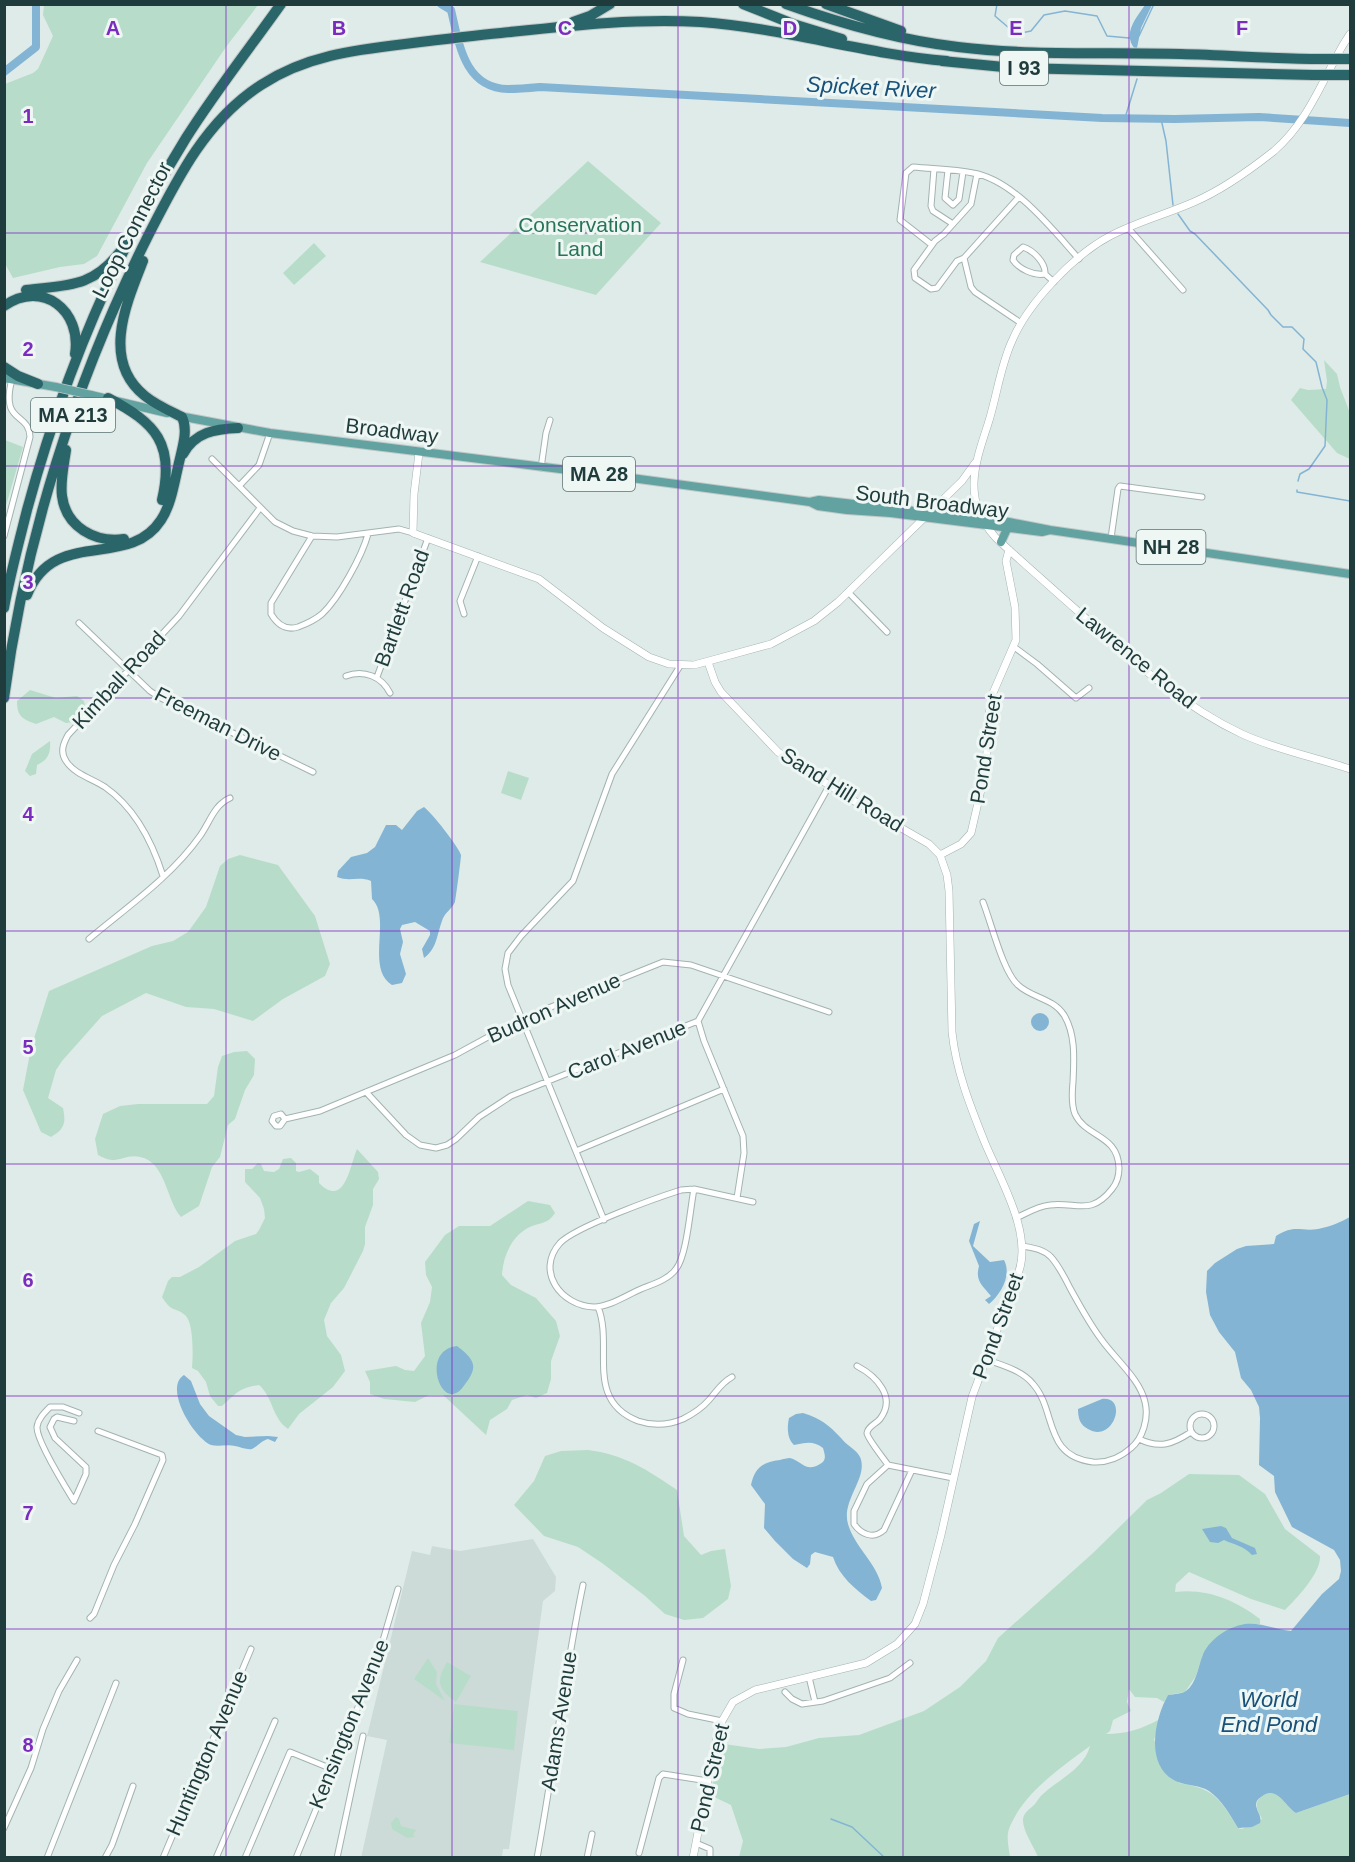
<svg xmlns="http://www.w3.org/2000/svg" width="1355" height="1862" font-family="Arial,sans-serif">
<rect width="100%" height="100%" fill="#dfebe8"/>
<path fill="#cddbd8" d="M533,1539L556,1577L555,1591L543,1601L509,1849H503L502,1857L361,1858L387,1740L367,1736L412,1551L430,1555L432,1546L460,1551Z"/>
<path fill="#b7ddca" d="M44,5H258L226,47L147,163L97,256L84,264L60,267L13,278L4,262L5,84L33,73L38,69L53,36L43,15Z
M588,161L661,223L596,295L480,262Z
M314,243L326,256L294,285L283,273Z
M1324,360L1337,374L1340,387L1350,413V459L1337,453L1291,400L1300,388L1308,390L1326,389L1327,381Z
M5,440L23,447L5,509L4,440Z
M30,690L56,698L77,696L84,701L85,706L73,722L66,723L54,717L36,724C22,719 17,716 17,701Z
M50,741C51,753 48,760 37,765L36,774L30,776L25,771L32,754Z
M508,771L529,778L521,800L501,793Z
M240,855L278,865L315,916L330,964L325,976L283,999L253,1021L214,1009L186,1007L146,993L102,1016L62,1061L56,1070L48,1098L63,1108C66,1123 65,1129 51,1137L41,1132L23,1090L31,1048L49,991L152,946L173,941L188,932L206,907L220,866L228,859Z
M247,1051L255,1059L254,1075L245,1090L235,1119L228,1125L220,1157L212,1167L199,1206L181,1217C166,1200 166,1162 140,1157C130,1154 121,1160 112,1160C108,1160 102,1157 98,1155L95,1139L103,1114L120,1106L138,1104H207L214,1096L218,1067L222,1056L234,1052Z
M357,1149L378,1172L379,1179L373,1189V1205L365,1227V1244L363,1251L344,1288L331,1303L324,1320L327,1336L341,1355L345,1371L333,1387L299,1414L288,1429C272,1418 273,1397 259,1385C238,1388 237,1393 222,1406H218L210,1396L206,1382L198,1371L192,1368C193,1356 194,1323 185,1315C174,1306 173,1314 162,1297L168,1281L172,1277H180L199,1267L235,1241L256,1234L259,1230L265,1218L264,1209L260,1198L245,1182V1169H252L258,1163L261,1164L264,1171L274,1172L279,1169L283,1159L291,1158L296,1163V1171L299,1172L310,1169L319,1176V1183C345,1209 350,1165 357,1149Z
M528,1201L550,1205L555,1213C549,1222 545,1222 535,1225C513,1232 503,1255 502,1275L511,1285L536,1298L556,1321L560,1336L551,1361V1379L547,1393L536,1398L527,1395L512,1400L507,1409L490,1420L486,1435L443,1395H429L415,1402L384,1399L370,1394V1382L365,1371L396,1366L405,1370L414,1371L425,1356L421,1323L430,1302L432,1287L426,1275L425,1262L445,1235L459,1226H490Z
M588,1450C623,1454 648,1470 677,1490L684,1536L701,1555L711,1551L725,1549L731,1586L728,1599L703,1618L684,1620L665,1614L645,1596L602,1563L578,1547L544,1536L514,1505L534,1481L545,1456L561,1451Z
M1189,1474L1239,1475L1265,1494L1285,1529L1320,1556C1321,1573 1297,1598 1285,1610L1251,1599L1189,1572L1176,1584L1175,1592C1207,1588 1235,1600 1260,1619V1624H1246L1203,1654L1196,1676L1185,1692L1168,1695L1164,1702L1157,1698L1135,1697L1129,1689L1127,1702L1131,1711L1113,1720L1110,1731L1106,1734C1126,1734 1142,1729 1160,1719L1154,1740L1179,1783C1215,1789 1219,1798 1238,1828L1242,1829L1262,1819C1258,1811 1253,1803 1261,1797C1277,1784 1285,1807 1296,1813L1350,1794V1857H1038C1034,1847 1022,1830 1023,1819C1024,1812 1030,1809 1034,1805C1037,1802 1039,1797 1043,1794C1059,1779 1084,1769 1090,1746C1061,1767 1022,1794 1009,1829C1006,1837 1009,1849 1010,1857H739L743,1841L731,1805L710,1795L719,1753L724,1744L759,1749L786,1747L819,1738L859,1735L924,1711L960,1687L986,1661L998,1638L1093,1553L1147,1500L1161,1493Z
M428,1658L437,1672L436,1684L445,1701L414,1679Z
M447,1662L471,1676L456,1702C437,1689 436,1681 447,1662Z
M454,1704L518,1711L514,1750L449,1743Z
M396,1817L399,1819L401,1826L416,1830L413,1835L415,1837L407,1838L392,1829L391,1823Z"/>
<path fill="#84b4d3" d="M1145,5H1152L1141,28L1137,48L1135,49C1122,34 1136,18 1145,5Z
M424,807C432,813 458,846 461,855C461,859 456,897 455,902C452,909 444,913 442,921C437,934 437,949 424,958L422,949L430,935V931L415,922L402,925L400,929L403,942L400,954L406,974L402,983L392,985C365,968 392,918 372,899L371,881C359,876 349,882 337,877L338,871L351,857L367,853L375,847L386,825H396L402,830L417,811Z
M1031 1022a9 9 0 1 1 18 0a9 9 0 1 1-18 0Z
M1350,1217V1794L1296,1813C1285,1807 1277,1784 1261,1797C1258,1799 1256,1801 1256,1805C1257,1812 1262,1816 1260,1823L1252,1827L1238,1828C1230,1815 1222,1800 1209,1791C1200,1785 1188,1786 1178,1782C1144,1768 1154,1720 1168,1695C1174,1694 1182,1694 1186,1691C1196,1684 1198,1668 1202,1657C1208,1640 1227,1627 1245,1624C1261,1622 1276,1630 1291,1631L1322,1594L1339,1579L1341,1571L1340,1560L1334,1550L1292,1527L1275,1492L1274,1476L1259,1465L1260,1418L1259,1407L1251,1390L1241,1378L1235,1352L1219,1332L1210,1315L1206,1292L1207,1271L1215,1263L1237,1249L1246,1246L1274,1244L1276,1236C1295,1224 1301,1232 1318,1229C1329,1227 1341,1222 1350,1217Z
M980,1221L973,1246L990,1262L1004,1260C1012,1275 1001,1294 989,1304L985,1300L991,1296C982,1285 975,1281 979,1266L969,1241L974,1224Z
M457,1346C477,1361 478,1368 463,1387C442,1415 419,1350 457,1346Z
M184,1375L191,1381L200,1404L209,1416L236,1435L245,1437L268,1436L278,1437L275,1442L268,1439C261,1441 258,1446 252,1449C247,1450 240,1447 235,1446C227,1444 219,1447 211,1445C194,1438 163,1388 184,1375Z
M1102,1399C1129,1396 1113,1444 1088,1429C1080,1425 1078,1418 1078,1409Z
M803,1413C820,1418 829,1425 841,1438C846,1445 857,1450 860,1457C869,1477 841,1500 848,1524C855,1548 878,1564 882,1588L876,1600L871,1601C855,1589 839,1576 833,1557L815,1552L811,1555L810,1564L807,1568L793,1559L775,1541L764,1528L765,1504L751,1485C755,1467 763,1462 780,1460C783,1459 787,1458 790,1458C802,1461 806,1473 820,1464C827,1460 825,1455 823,1448C813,1440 805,1443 794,1445C787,1439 787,1427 789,1418L796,1414Z
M1221,1526L1226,1528L1232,1538L1255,1548L1257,1554L1252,1555C1243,1545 1234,1545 1224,1540L1218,1543L1210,1542L1202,1529Z"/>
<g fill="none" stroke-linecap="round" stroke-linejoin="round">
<path stroke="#84b4d3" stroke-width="1.5" d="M997,4L995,16L1016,34L1031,31L1044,15L1065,11L1097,16L1107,36L1129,38
M1139,36L1154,4
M1125,118L1137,79
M1161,119L1166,141L1173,205
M1178,214L1190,231L1195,234L1268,310L1271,315L1283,327H1292L1304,339L1303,349L1316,362L1322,387L1327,400L1325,446L1309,469L1300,474L1298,481
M1297,490V492L1350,501
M831,1819L852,1827L885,1858"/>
<path stroke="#84b4d3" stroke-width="8" d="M441,4L451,10C459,43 464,88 508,89C518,89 530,88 540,87L1102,118L1175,119L1259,117L1350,123
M4,72L36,47V4"/>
<defs>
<path id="minor" d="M934,169L931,206L933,211L953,224
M948,170L945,198L953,205L959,199L963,172
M977,174L971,204L944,234L935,241L914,270L915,278L931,289L937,288L957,261L964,258L971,287L975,292L1021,323
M1128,228L1183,290
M932,245L900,220L906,173L913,167C933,169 954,169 973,173C1014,180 1052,229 1079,259
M964,258L1019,197
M1045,274C1034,276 1019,269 1013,260L1014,255L1023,247C1033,250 1046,263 1045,274L1054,282
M212,459L275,522L293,531L312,536L337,537L399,529L413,533
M541,468L546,433L550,420
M240,485L259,465L270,433
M4,536L30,437C29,411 0,425 12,379
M312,536L271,603V614C277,624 285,631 298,627C306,624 315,620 322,614C339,598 362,556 368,534
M1111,538L1118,489L1120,486L1202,497
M848,592L887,632
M464,614L460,601L478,556
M79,623L150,691L159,697L313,772
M1014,647L1037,664L1076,698L1089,688
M346,676C364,669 382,677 390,693
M377,677L428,538
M163,876C152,841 135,808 105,787C93,779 74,774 66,761C60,752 63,744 68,735L179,616L260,508
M983,902C991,922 1003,972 1018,985C1032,998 1053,998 1064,1015C1076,1035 1074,1060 1073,1082C1072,1092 1071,1104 1075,1114C1086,1138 1118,1134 1119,1168C1119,1176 1117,1183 1112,1189C1091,1216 1077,1202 1050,1205C1038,1206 1027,1213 1016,1218
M89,939C127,907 171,877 200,836C210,822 214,805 230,798
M698,1021L704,1041L743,1136L744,1153L737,1198
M366,1092L406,1135L420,1145L436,1148L447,1145L456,1139L479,1117L511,1096L698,1021L829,786
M285,1119L280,1126H276L272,1121L274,1116L281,1114L285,1119L320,1111L455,1055L521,1019L663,962L691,965L829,1012
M576,1151L724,1089
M694,1189C690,1209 687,1255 676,1269C668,1280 653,1284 641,1289C627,1295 609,1307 594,1307C561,1306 535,1271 560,1243C575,1227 656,1198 681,1190L694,1189L753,1202
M604,1220L508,985L505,969L508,953L521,936L573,881L612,774L680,666
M598,1307C614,1346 584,1400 638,1421C653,1426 669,1425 683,1419C693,1414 702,1408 709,1400C717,1391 721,1383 732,1377
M985,1359C1001,1365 1022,1370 1033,1384C1057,1411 1043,1456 1093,1462C1107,1463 1121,1457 1131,1448C1143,1438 1149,1418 1145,1402C1140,1379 1115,1359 1101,1339C1089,1323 1080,1306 1070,1288C1065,1278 1059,1266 1051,1257C1043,1249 1033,1248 1022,1246
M857,1366C876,1376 897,1397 880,1419C876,1424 868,1426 867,1433C867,1438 884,1459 888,1465L953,1478
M1190 1426a12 12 0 1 1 24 0a12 12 0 1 1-24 0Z
M74,1421L57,1417L54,1419L50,1427L55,1438L86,1467V1474L74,1501C66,1488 36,1440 37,1427C38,1419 44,1413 50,1407H63L79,1413
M1139,1439C1160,1449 1173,1444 1191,1432
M888,1465L867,1484L854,1511V1524C861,1534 873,1540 884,1530L912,1470
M90,1618L94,1614L114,1565L135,1524L163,1460L162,1455L98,1431
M683,1660L674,1694V1708L688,1714L722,1721
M809,1677L815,1702
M785,1692L792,1699L802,1704L823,1701L890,1678L910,1663
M4,1828L31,1768L43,1729L59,1691L77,1660
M696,1843L710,1849V1858
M639,1853L659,1778L663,1774L708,1781
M47,1858L116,1683
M105,1858L112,1845L133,1786
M163,1858L251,1649
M216,1858L275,1721
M245,1858L290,1752L332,1769
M296,1858L377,1661L398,1589
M337,1858L363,1736
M537,1858C554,1767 564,1675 583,1585
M587,1858L592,1834"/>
<path id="tertiary" d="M1350,34L1343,45C1322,81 1307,123 1274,151C1250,170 1222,190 1194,202C1167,214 1136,222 1110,236C1074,255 1028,303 1012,341C1000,367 997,396 988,424C974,466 962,501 996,538C1024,564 1053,589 1081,614C1131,659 1180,705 1242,734C1277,750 1314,757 1350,769
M419,453L414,494L413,533L539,579L603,628L649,657L669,664L694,665L771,644L814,621L838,602L962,481L975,463
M940,855L961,844L971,833L986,768L989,714L993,693L1016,640L1015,607L1006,561L1009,550
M693,1858L715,1745L722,1721L733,1702L755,1690L866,1663L897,1644L915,1624L923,1604L941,1535L972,1397L1019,1271C1032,1232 1000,1179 985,1143C971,1108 956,1071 952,1032L949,891L947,875L940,855L929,844L849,798L778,752L721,692L715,682L708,662"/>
<path id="primary" d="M4,378L56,387
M91,395L167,413
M179,416L270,433L624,477L810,502L818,506L847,510L891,513L1042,532L1050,530
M810,502L819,500L1009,522L1050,530L1350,574
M1001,542L1007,529"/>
<path id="motorway" d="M743,4L793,24L842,39
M786,4C842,24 899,40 958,47C1032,56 1106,52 1181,54C1228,55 1274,59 1321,59
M826,4L901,31
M573,22L590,16L610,4
M942,61L1014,68L1313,75
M1340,75H1350
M26,290C66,285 92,288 119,253
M4,306C43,279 82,311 75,354
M4,367L18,376L38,384
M108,398C156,423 175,444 162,500
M66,450C64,465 60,481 62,496C66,527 95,543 124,539
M183,454C195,432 215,429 238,428
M27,595C54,526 128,571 161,520C171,505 174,484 178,467C181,452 189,431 182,417C170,411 156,405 145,396C101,361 126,304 143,261
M4,608C10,575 19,542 27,510C62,380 115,253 186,138C215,92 249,49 281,4
M4,698C25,539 75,382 147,238C176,181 205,121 261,85C305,56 354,50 405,44C437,40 469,36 501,33C567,26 634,18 701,22C784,28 864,54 947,61"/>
</defs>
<use href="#minor" stroke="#a2b3b1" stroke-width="7"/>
<use href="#tertiary" stroke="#a2b3b1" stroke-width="8"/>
<use href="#primary" stroke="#c0c8c8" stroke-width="10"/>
<use href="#motorway" stroke="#c0c8c8" stroke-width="12"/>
<use href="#minor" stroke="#fff" stroke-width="5"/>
<use href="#tertiary" stroke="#fff" stroke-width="7"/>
<use href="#primary" stroke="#62a2a1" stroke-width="8"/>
<use href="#motorway" stroke="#2a6669" stroke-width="10"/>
<defs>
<path id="primary-bridge" d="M56,387L91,395"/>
<path id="motorway-bridge" d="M1321,59H1349
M1313,75H1340"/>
</defs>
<use href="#primary-bridge" stroke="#c0c8c8" stroke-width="10" stroke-linecap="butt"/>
<use href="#motorway-bridge" stroke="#c0c8c8" stroke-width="12" stroke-linecap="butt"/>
<use href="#primary-bridge" stroke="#62a2a1" stroke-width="8"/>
<use href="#motorway-bridge" stroke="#2a6669" stroke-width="10"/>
</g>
<path fill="none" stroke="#7b2cbf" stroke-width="1.5" stroke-opacity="0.55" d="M226,4V1858M452,4V1858M678,4V1858M903,4V1858M1129,4V1858M4,233H1350M4,466H1350M4,698H1350M4,931H1350M4,1164H1350M4,1396H1350M4,1629H1350"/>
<g text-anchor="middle" stroke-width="6" stroke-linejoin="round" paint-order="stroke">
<g fill="#eff7f5" stroke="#5d7373" stroke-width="1.5">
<rect x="1000" y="51" width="48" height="34" rx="4.5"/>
<rect x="31" y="398" width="84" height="34" rx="4.5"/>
<rect x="563" y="457" width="72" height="34" rx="4.5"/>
<rect x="1136.5" y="530" width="69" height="34" rx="4.5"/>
</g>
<g font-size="20" font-weight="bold" fill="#1f3b3b">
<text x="1024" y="75">I 93</text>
<text x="73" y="422">MA 213</text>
<text x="599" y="481">MA 28</text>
<text x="1171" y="554">NH 28</text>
</g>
<g font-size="21" fill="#287458" stroke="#eff7f5">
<text x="580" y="232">Conservation<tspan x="580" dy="24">Land</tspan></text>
</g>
<g font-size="21" fill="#1f3b3b" stroke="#eff7f5">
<text transform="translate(132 230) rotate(-63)" y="7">Loop Connector</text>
<text transform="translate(392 431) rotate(7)" y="7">Broadway</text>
<text transform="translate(932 502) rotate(7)" y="7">South Broadway</text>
<text transform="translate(402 608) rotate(-70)" y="7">Bartlett Road</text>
<text transform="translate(1136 658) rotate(39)" y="7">Lawrence Road</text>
<text transform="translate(119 680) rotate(-47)" y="7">Kimball Road</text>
<text transform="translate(218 724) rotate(27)" y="7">Freeman Drive</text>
<text transform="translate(986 749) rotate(-81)" y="7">Pond Street</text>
<text transform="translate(842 790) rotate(32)" y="7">Sand Hill Road</text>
<text transform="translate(554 1008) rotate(-24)" y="7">Budron Avenue</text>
<text transform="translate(627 1050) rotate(-22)" y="7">Carol Avenue</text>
<text transform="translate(998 1326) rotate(-70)" y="7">Pond Street</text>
<text transform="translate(559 1721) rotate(-81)" y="7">Adams Avenue</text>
<text transform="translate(349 1724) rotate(-68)" y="7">Kensington Avenue</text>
<text transform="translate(207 1753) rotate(-67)" y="7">Huntington Avenue</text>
<text transform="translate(710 1778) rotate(-77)" y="7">Pond Street</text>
</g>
<g font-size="22" font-style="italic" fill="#185179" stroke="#eff7f5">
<text transform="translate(871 87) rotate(3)" y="8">Spicket River</text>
<text x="1269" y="1707">World<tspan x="1269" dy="25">End Pond</tspan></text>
</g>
</g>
<g font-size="20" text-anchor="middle" font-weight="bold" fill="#7b2cbf" stroke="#eff7f5" stroke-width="6" stroke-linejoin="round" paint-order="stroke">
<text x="113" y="35">A</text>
<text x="339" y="35">B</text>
<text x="565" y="35">C</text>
<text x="790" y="35">D</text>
<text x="1016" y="35">E</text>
<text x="1242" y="35">F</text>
<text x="28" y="123">1</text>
<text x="28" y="356">2</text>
<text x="28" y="589">3</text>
<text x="28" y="821">4</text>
<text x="28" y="1054">5</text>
<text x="28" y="1287">6</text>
<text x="28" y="1520">7</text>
<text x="28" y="1752">8</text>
</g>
<rect width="1355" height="1862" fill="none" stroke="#1f3b3b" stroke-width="12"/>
</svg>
